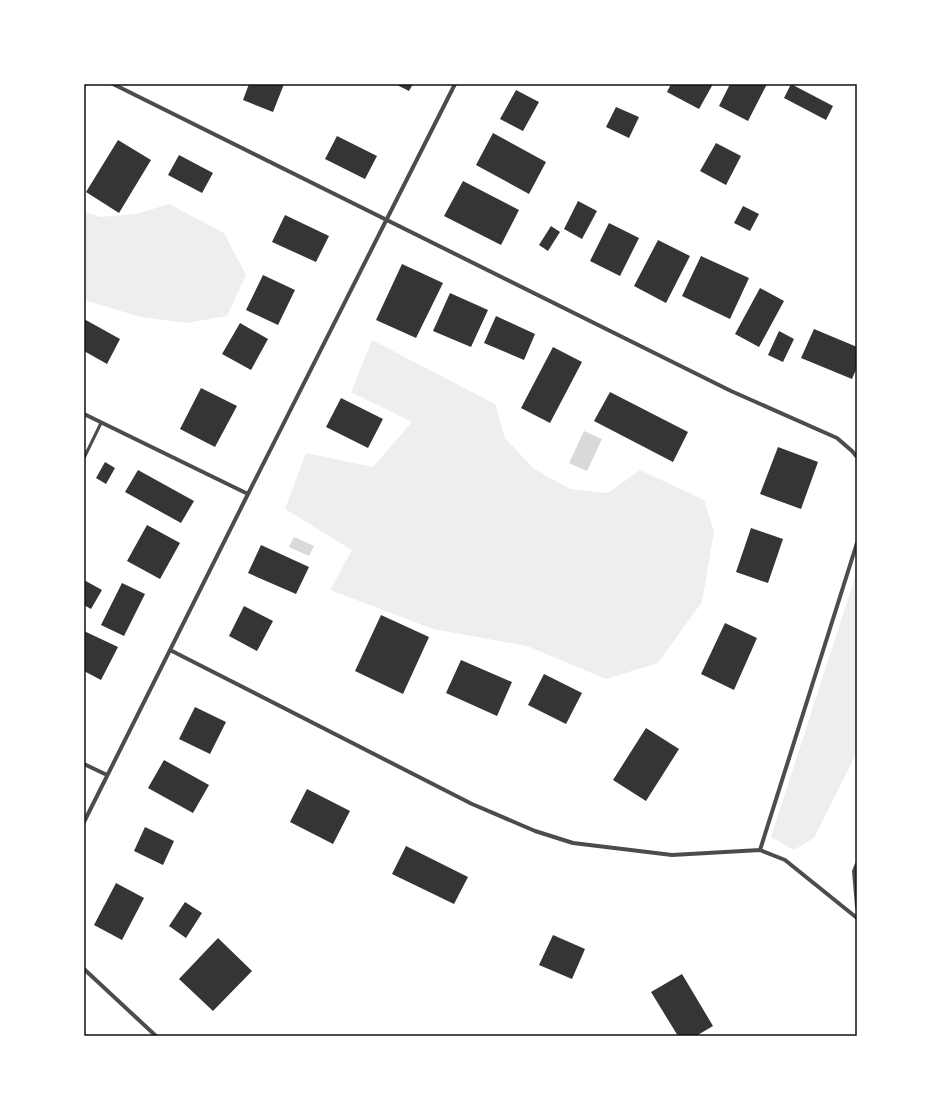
<svg xmlns="http://www.w3.org/2000/svg" width="941" height="1120" font-family="'Source Sans 3',sans-serif">
<rect width="100%" height="100%" fill="#fff"/>
<path fill="#eee" d="M169,204L224,233L246,275L227,316L186,323L141,317L84,300V211L100,217L136,214Z
M372,340L495,404L505,438L534,469L570,489L608,493L640,470L704,500L714,532L702,602L658,663L606,679L527,646L433,629L330,590L352,550L285,509L306,453L373,467L412,422L351,392Z
M857,571V752L814,838L794,850L771,837Z"/>
<path fill="#d9d9d9" d="M584,431L602,439L587,471L569,463Z
M294,537L314,546L309,556L289,547Z"/>
<path fill="#353535" d="M249,84H284L273,112L243,100Z
M395,84H413L409,91Z
M671,84H713L699,109L667,92Z
M730,84H767L748,121L719,106Z
M791,84L833,106L826,120L784,98Z
M516,90L539,102L523,131L500,119Z
M616,107L639,117L629,138L606,127Z
M493,133L546,162L529,194L476,165Z
M337,136L377,156L365,179L325,159Z
M118,140L151,160L119,213L86,192Z
M716,143L741,156L726,185L700,171Z
M179,155L213,173L202,193L168,175Z
M463,181L519,210L501,245L444,216Z
M578,201L597,211L582,239L564,229Z
M743,206L759,214L750,231L734,223Z
M285,215L329,236L316,262L272,242Z
M609,223L639,238L620,276L590,261Z
M551,226L560,232L548,251L539,245Z
M658,240L690,256L666,303L634,286Z
M701,256L749,278L730,319L682,296Z
M402,264L443,283L416,338L376,320Z
M263,275L295,290L278,325L246,310Z
M760,288L784,301L759,347L735,334Z
M450,293L488,310L471,347L433,331Z
M496,316L535,334L524,360L484,343Z
M84,319L120,339L107,364L84,351Z
M240,323L268,339L251,370L222,354Z
M814,329L857,347V367L852,379L801,358Z
M779,331L794,339L783,362L768,355Z
M553,347L582,362L550,423L521,408Z
M201,388L237,406L215,447L180,429Z
M610,392L688,432L673,462L594,421Z
M341,398L383,419L368,448L326,427Z
M778,447L818,462L801,509L760,494Z
M105,462L115,468L106,484L96,478Z
M138,470L194,501L181,523L125,492Z
M147,525L180,543L160,579L127,561Z
M751,528L783,539L768,583L736,572Z
M261,545L309,567L296,594L248,573Z
M84,580L102,590L91,609L84,605Z
M122,583L145,594L124,636L101,625Z
M244,606L273,621L257,651L229,636Z
M381,615L429,637L403,694L355,671Z
M725,623L757,638L734,690L701,674Z
M84,631L118,647L101,680L84,671Z
M461,660L512,682L497,716L446,693Z
M544,674L582,693L566,724L528,705Z
M195,707L226,722L210,754L179,739Z
M646,728L679,749L646,801L613,780Z
M164,760L209,785L193,813L148,788Z
M307,789L350,811L333,844L290,822Z
M145,827L174,841L163,865L134,851Z
M406,846L468,877L454,904L392,874Z
M116,883L144,898L122,940L94,925Z
M185,902L202,913L186,938L169,926Z
M553,935L585,949L572,979L539,965Z
M218,938L252,971L213,1011L179,979Z
M682,974L713,1026L696,1036H678L651,992Z"/>
<g fill="none" stroke-linecap="round" stroke-linejoin="round">
<path stroke="#4c4c4c" stroke-width="3" d="M84,458L101,423"/>
<path stroke="#4c4c4c" stroke-width="4" d="M113,84L731,391L837,438L852,451L857,457
M84,85V84
M84,414L248,494
M170,650L472,804L535,831L573,843L672,855L760,850L785,860L857,918
M84,764L107,775
M84,822L248,494L455,84
M760,850L857,543
M857,864L854,871L857,906
M84,969L156,1036"/>
</g>
<rect width="941" height="1120" fill="none" stroke="#ffffff" stroke-width="170"/>
<rect x="85" y="85" width="771" height="950" fill="none" stroke="#111" stroke-width="1.5"/>
</svg>
